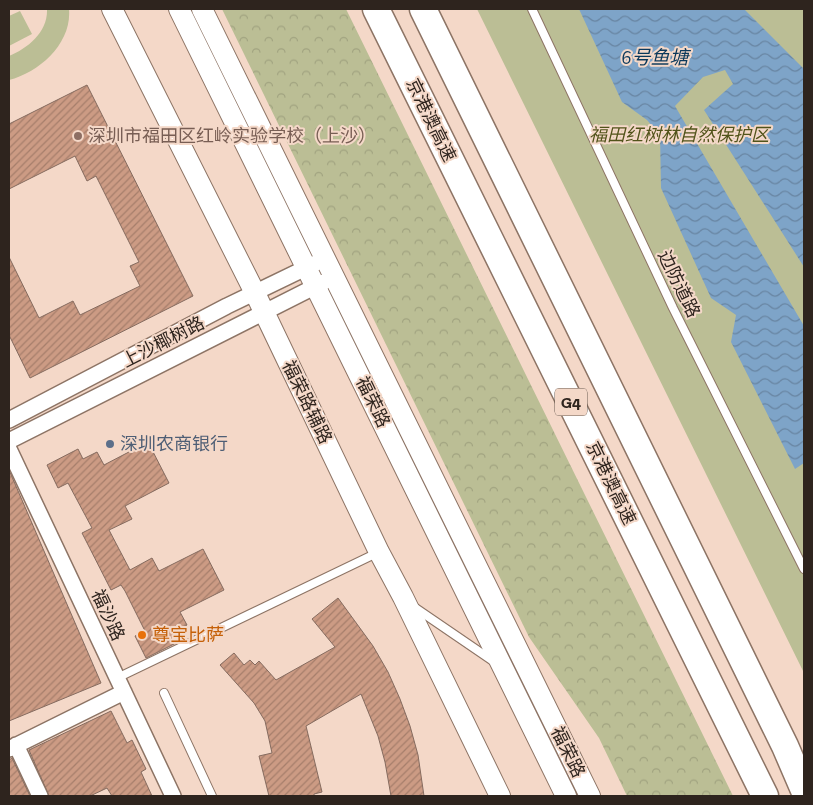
<svg xmlns="http://www.w3.org/2000/svg" width="813" height="805" font-family="'Zilla Slab','Noto Sans SC',serif">
<defs>
<pattern id="forest-crowns" width="20" height="18" patternUnits="userSpaceOnUse" patternTransform="scale(1.25)"><rect width="20" height="18" fill="#bbbe95"/><path d="M2 6a3 3 0 1 1 6 0M12 15a3 3 0 1 1 6 0" fill="none" stroke="#a1a380"/></pattern>
<pattern id="water-waves" width="16" height="10" patternUnits="userSpaceOnUse" patternTransform="scale(1.25)"><rect width="16" height="10" fill="#7ea4c8"/><path d="M0 5q4-4 8 0t8 0" fill="none" stroke="#6885a2"/></pattern>
<pattern id="building-hatch" width="6" height="6" patternUnits="userSpaceOnUse" patternTransform="scale(1.25)"><rect width="6" height="6" fill="#cc9b84"/><path d="M-1 1l2-2M0 6l6-6M5 7l2-2" fill="none" stroke="#a67e6b"/></pattern>
</defs>
<rect width="100%" height="100%" fill="#f4d8c8"/>
<path fill="url(#forest-crowns)" d="M222,9H346L733,796H627L599,738L529,637Z"/>
<path fill="#bbbe95" d="M47,9H69C72,43 40,72 9,80V56C28,48 48,32 47,9Z
M477,9H804V673Z
M20,11L32,34L9,46V16Z"/>
<path fill="url(#water-waves)" d="M579,9H744L804,69V267L704,110L733,84L725,70L703,77L675,106L804,326V463L795,469L731,342L736,315L711,298L661,188L660,135L647,120L622,102Z"/>
<path fill="url(#building-hatch)" stroke="#856b5f" d="M87,85L193,296L30,378L9,335V257L39,318L73,301L80,315L140,286L130,266L139,262L96,176L87,181L75,156L9,189V124Z
M148,442L169,483L125,506L132,519L109,530L130,570L152,558L159,571L203,549L224,590L180,612L187,625L173,633L178,642L146,658L135,636L145,631L125,591L121,585L111,590L82,533L92,528L68,483L58,488L47,465L78,449L83,459L97,452L104,465Z
M9,470L101,683L9,721Z
M338,598L373,646L388,672L400,699L410,726L418,755L424,796H391L385,762L378,736L361,694L306,726L322,792L314,794V796H269L259,756L272,753L265,721L254,703L220,665L234,653L244,665L250,660L255,665L259,661L276,680L335,647L312,619Z
M111,711L127,743L132,740L146,769L141,772L152,796H112L107,788L90,796H49L29,750Z
M12,758L30,796H9V760Z"/>
<g fill="none" stroke-linecap="round" stroke-linejoin="round">
<defs>
<path id="lane" d="M532,9L673,308L804,569
M414,607L493,661
M117,678L379,552
M164,693L212,796"/>
<path id="street" d="M9,420L227,306L316,263
M9,441L324,282
M9,449L173,796
M16,745L40,796
M9,749L124,692"/>
<path id="secondary" d="M112,9L255,293L379,552L403,597L500,796
M179,9L566,796
M202,9L590,796"/>
<path id="highway" d="M376,9L765,796
M423,9L785,746L804,790"/>
</defs>
<use href="#lane" stroke="#8d7465" stroke-width="10"/>
<use href="#street" stroke="#8d7465" stroke-width="18"/>
<use href="#secondary" stroke="#8d7465" stroke-width="22"/>
<use href="#highway" stroke="#8d7465" stroke-width="29"/>
<use href="#lane" stroke="#fff" stroke-width="8"/>
<use href="#street" stroke="#fff" stroke-width="15"/>
<use href="#secondary" stroke="#fff" stroke-width="20"/>
<use href="#highway" stroke="#fff" stroke-width="26"/>
</g>
<circle fill="#8d6e63" stroke="#f4d8c8" stroke-width="2" cx="78" cy="136" r="5"/>
<circle fill="#5c6f8a" stroke="#f4d8c8" stroke-width="2" cx="110" cy="444" r="5"/>
<circle fill="#e8710a" stroke="#f4d8c8" stroke-width="2" cx="142" cy="635" r="5"/>
<g text-anchor="middle" stroke-width="4" stroke-linejoin="round" paint-order="stroke">
<rect fill="#f4d8c8" stroke="#695a51" stroke-width="1" x="555" y="388.5" width="32" height="27" rx="4"/>
<g font-size="16" font-weight="bold" fill="#2e241e">
<text x="571" y="408">G4</text>
</g>
<g font-size="18" fill="#2e241e" stroke="#f4d8c8">
<text transform="translate(431 120) rotate(64)" y="6">京港澳高速</text>
<text transform="translate(679 284) rotate(64)" y="6">边防道路</text>
<text transform="translate(163 342) rotate(-27)" y="6">上沙椰树路</text>
<text transform="translate(307 402) rotate(64)" y="6">福荣路辅路</text>
<text transform="translate(373 402) rotate(64)" y="6">福荣路</text>
<text transform="translate(611 483) rotate(64)" y="6">京港澳高速</text>
<text transform="translate(108 615) rotate(65)" y="6">福沙路</text>
<text transform="translate(568 752) rotate(64)" y="6">福荣路</text>
</g>
<g font-size="18" font-style="italic" fill="#51531a" stroke="#f4d8c8">
<text x="679" y="141">福田红树林自然保护区</text>
</g>
<g font-size="18" fill="#785e54" stroke="#f4d8c8" text-anchor="start">
<text x="88" y="142">深圳市福田区红岭实验学校（上沙）</text>
</g>
<g font-size="18" fill="#4e5e75" stroke="#f4d8c8" text-anchor="start">
<text x="120" y="450">深圳农商银行</text>
</g>
<g font-size="18" fill="#c56008" stroke="#f4d8c8" text-anchor="start">
<text x="152" y="641">尊宝比萨</text>
</g>
<g font-size="19" font-style="italic" fill="#0b385b" stroke="#f4d8c8">
<text x="655" y="64">6号鱼塘</text>
</g>
</g>
<rect width="813" height="805" fill="none" stroke="#2e241e" stroke-width="20"/>
</svg>
